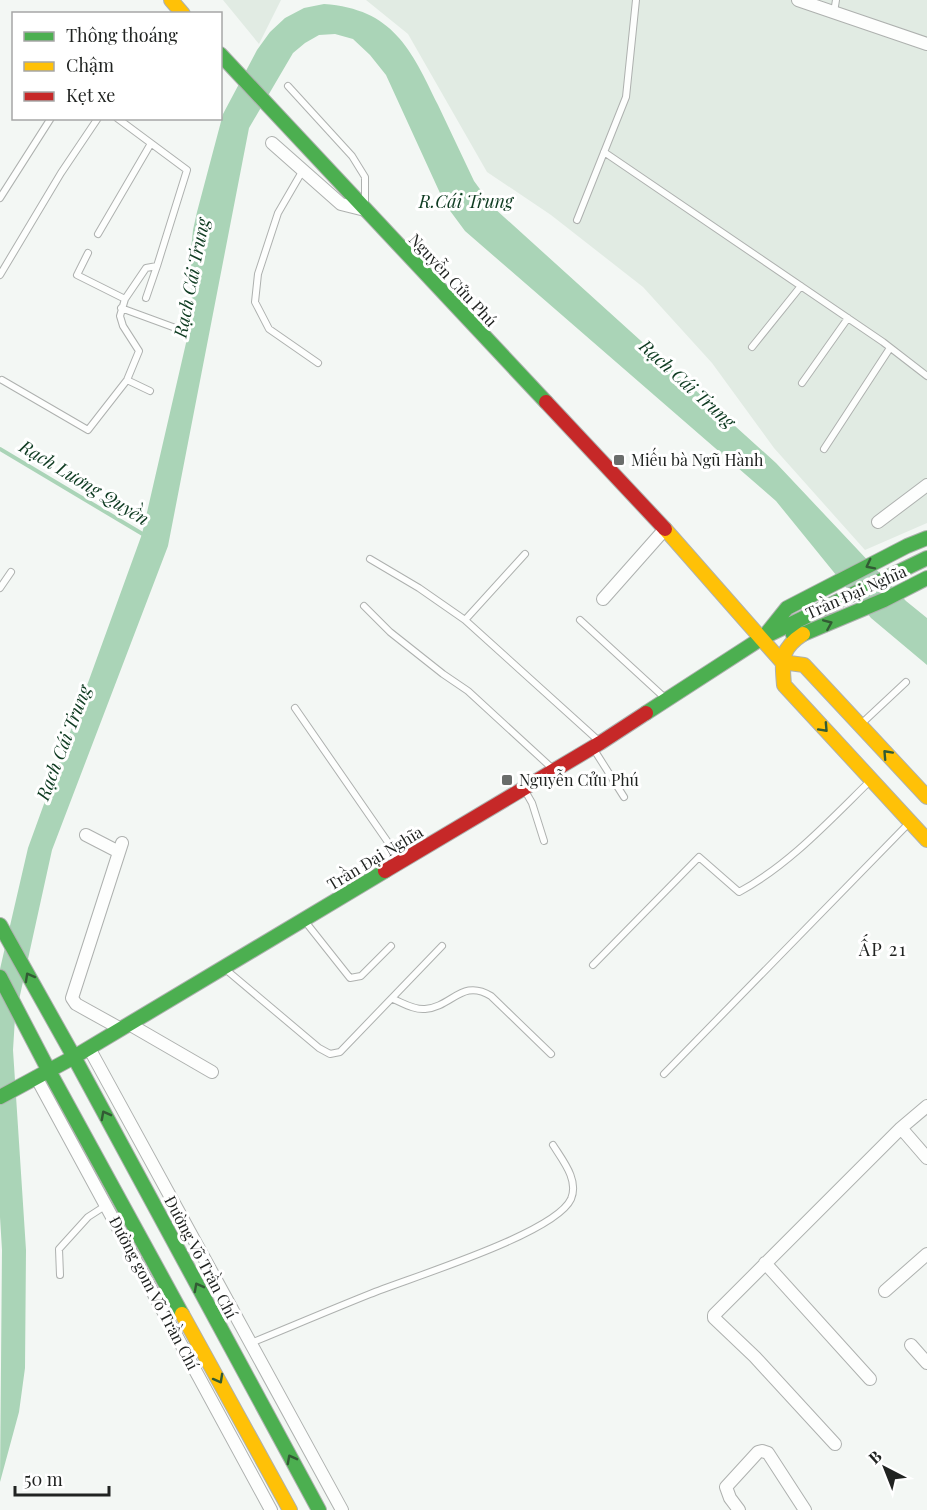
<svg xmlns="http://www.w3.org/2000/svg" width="927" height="1510" font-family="'Playfair Display',serif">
<rect width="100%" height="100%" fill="#f3f7f4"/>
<path fill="#e1ebe3" d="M223,0H281L259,44Z
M366,0H927V523L865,550L774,448L712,363L643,287L551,215L487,172L408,34Z"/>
<path fill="#aad4b7" d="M324,4C393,9 411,49 438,105C450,130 462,156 474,181L493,207L776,463L906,601L927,618V665L871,618L776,501L465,231L445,204L386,75L370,55L353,39L335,34L319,35L305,43L293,53L249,128L168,546L52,850L15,1018L13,1050L26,1250L25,1368L19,1412L0,1482L2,1250L0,1217V969L28,848L142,534L192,317L191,249L193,230L197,212L223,114L257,50L270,32L285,18L304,8Z"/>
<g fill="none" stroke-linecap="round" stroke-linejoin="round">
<path stroke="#aad4b7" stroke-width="4" d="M0,449L146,536"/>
<defs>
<path id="lane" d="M834,12L836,0
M288,86L352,156L365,177V203
M604,152L883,342L927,376
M303,170L278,213L258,274L255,302L269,329L318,363
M0,198L51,118
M577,220L626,97L636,0
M98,234L150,145
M88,253L77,275L125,299
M0,275L61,173L98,118
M146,298L157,266
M121,308L181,330
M752,347L801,286
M2,380L88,430L127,380L139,351L123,326L120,316L125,299L146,268L157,266L187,170L117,118
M127,380L150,391
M802,383L848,318
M824,449L890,348
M370,559L419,588L465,620L600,742
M0,588L11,572
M364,606L390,632L443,674L468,691L554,770
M465,620L525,554
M580,620L666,699
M295,708L401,861
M860,725L906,682
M593,748L624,797
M524,789L532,803L544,841
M304,920L350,978L361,976L391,946
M593,965L699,857L739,892C789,865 830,820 871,780
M224,968L319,1048L330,1054L340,1052L442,946
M393,999C403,1003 414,1010 425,1009C452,1007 462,978 491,996L551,1054
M664,1074L910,822
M60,1275L59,1249L88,1217L105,1206
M251,1343C290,1327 330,1310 370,1294C409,1278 555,1234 571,1199C579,1180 563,1161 553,1145"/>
<path id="street" d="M798,0L927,44
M272,143L341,204L365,210
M878,522L927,485
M603,599L665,529
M86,835L119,852
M129,1024L212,1072
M121,1029L76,1004L72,998L122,843
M89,1048L342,1510
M36,1077L271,1510
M901,1128L927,1158
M765,1263L870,1379
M885,1291L927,1254
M911,1345L927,1363
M835,1444L755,1357L714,1318V1315L901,1128L927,1106
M739,1510L730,1498L726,1487L758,1452L762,1451L768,1453L805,1510"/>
<path id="fast" d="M220,54L546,402
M767,633L787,608L907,546L927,538
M793,635L803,634L884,600L927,578
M646,713L762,638L927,558
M0,925L74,1057L319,1510
M0,977L49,1071L182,1314
M0,1097L74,1057L385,871"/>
<path id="slow" d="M171,0L183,14
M665,529L782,662L804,665L927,797
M803,634C780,649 782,660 784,685L927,840
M182,1314L290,1510"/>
<path id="jam" d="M546,402L665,529
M385,871L600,743L646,713"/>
</defs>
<use href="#lane" stroke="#aeb1af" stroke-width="8"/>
<use href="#street" stroke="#aeb1af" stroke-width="14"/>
<use href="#fast" stroke="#aeb1af" stroke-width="16"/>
<use href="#slow" stroke="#aeb1af" stroke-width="16"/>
<use href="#jam" stroke="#aeb1af" stroke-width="16"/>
<use href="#lane" stroke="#fdfefd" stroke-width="6"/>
<use href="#street" stroke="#fdfefd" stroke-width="12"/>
<use href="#fast" stroke="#4caf50" stroke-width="14"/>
<use href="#slow" stroke="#ffc107" stroke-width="14"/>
<use href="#jam" stroke="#c62828" stroke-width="14"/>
</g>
<defs><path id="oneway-chevron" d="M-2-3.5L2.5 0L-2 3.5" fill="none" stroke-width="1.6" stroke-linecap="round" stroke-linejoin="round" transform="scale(1.5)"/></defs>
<g stroke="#325b34">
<use href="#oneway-chevron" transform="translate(870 565) rotate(153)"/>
<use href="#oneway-chevron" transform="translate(828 624) rotate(-23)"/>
<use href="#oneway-chevron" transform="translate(824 728) rotate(47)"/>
<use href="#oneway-chevron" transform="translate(887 754) rotate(-133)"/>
<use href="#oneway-chevron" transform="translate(29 977) rotate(-119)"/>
<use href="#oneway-chevron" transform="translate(105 1115) rotate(-118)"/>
<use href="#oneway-chevron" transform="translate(198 1287) rotate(-118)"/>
<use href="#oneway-chevron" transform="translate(219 1379) rotate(61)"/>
<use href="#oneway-chevron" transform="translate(291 1459) rotate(-118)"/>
</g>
<g fill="#6a6d6b" stroke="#fff" stroke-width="2">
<rect x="613" y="454" width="12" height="12" rx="3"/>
<rect x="501" y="774" width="12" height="12" rx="3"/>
</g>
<g text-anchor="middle" stroke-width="6" stroke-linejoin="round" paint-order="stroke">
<g font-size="16" fill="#202321" stroke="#fff">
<text transform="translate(453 280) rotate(47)" y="6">Nguyễn Cửu Phú</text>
<text transform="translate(856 592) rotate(-24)" y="6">Trần Đại Nghĩa</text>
<text transform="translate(375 858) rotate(-31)" y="6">Trần Đại Nghĩa</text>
<text transform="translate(201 1257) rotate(62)" y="6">Đường Võ Trần Chí</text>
<text transform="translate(154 1293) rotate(62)" y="6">Đường gom Võ Trần Chí</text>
</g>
<g font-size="16" fill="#202321" stroke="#fff" text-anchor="start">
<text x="631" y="466">Miếu bà Ngũ Hành</text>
<text x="519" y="786">Nguyễn Cửu Phú</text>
</g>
<g font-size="18" font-style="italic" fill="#0e3b21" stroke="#fff">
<text x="466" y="208">R.Cái Trung</text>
<text transform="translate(192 278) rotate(-79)" y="6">Rạch Cái Trung</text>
<text transform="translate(687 384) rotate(42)" y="6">Rạch Cái Trung</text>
<text transform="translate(84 483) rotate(31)" y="6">Rạch Lương Quyền</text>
<text transform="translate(64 743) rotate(-69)" y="6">Rạch Cái Trung</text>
</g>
<g font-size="18" letter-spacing="1.5" fill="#202321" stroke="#fff">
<text x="883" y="956">ẤP 21</text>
</g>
</g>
<rect x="12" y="12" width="210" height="108" fill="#ffffff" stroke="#a6a7a6" stroke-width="1.5"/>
<rect x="24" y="32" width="30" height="9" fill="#4caf50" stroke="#a6a7a6" stroke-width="1.5"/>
<text x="66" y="42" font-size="18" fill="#202321">Thông thoáng</text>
<rect x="24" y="62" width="30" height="9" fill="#ffc107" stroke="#a6a7a6" stroke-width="1.5"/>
<text x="66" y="72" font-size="18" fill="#202321">Chậm</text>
<rect x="24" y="92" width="30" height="9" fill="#c62828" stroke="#a6a7a6" stroke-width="1.5"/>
<text x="66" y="102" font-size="18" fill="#202321">Kẹt xe</text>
<g transform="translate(885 1468) rotate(318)" stroke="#ffffff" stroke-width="4.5" paint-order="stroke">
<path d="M0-4.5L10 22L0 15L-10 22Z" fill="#202321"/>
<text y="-9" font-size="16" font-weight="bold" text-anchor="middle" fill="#202321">B</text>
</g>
<path d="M15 1486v9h94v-9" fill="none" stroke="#202321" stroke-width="3"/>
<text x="24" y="1486" font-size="18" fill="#202321" stroke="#ffffff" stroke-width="4.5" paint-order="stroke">50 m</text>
</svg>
